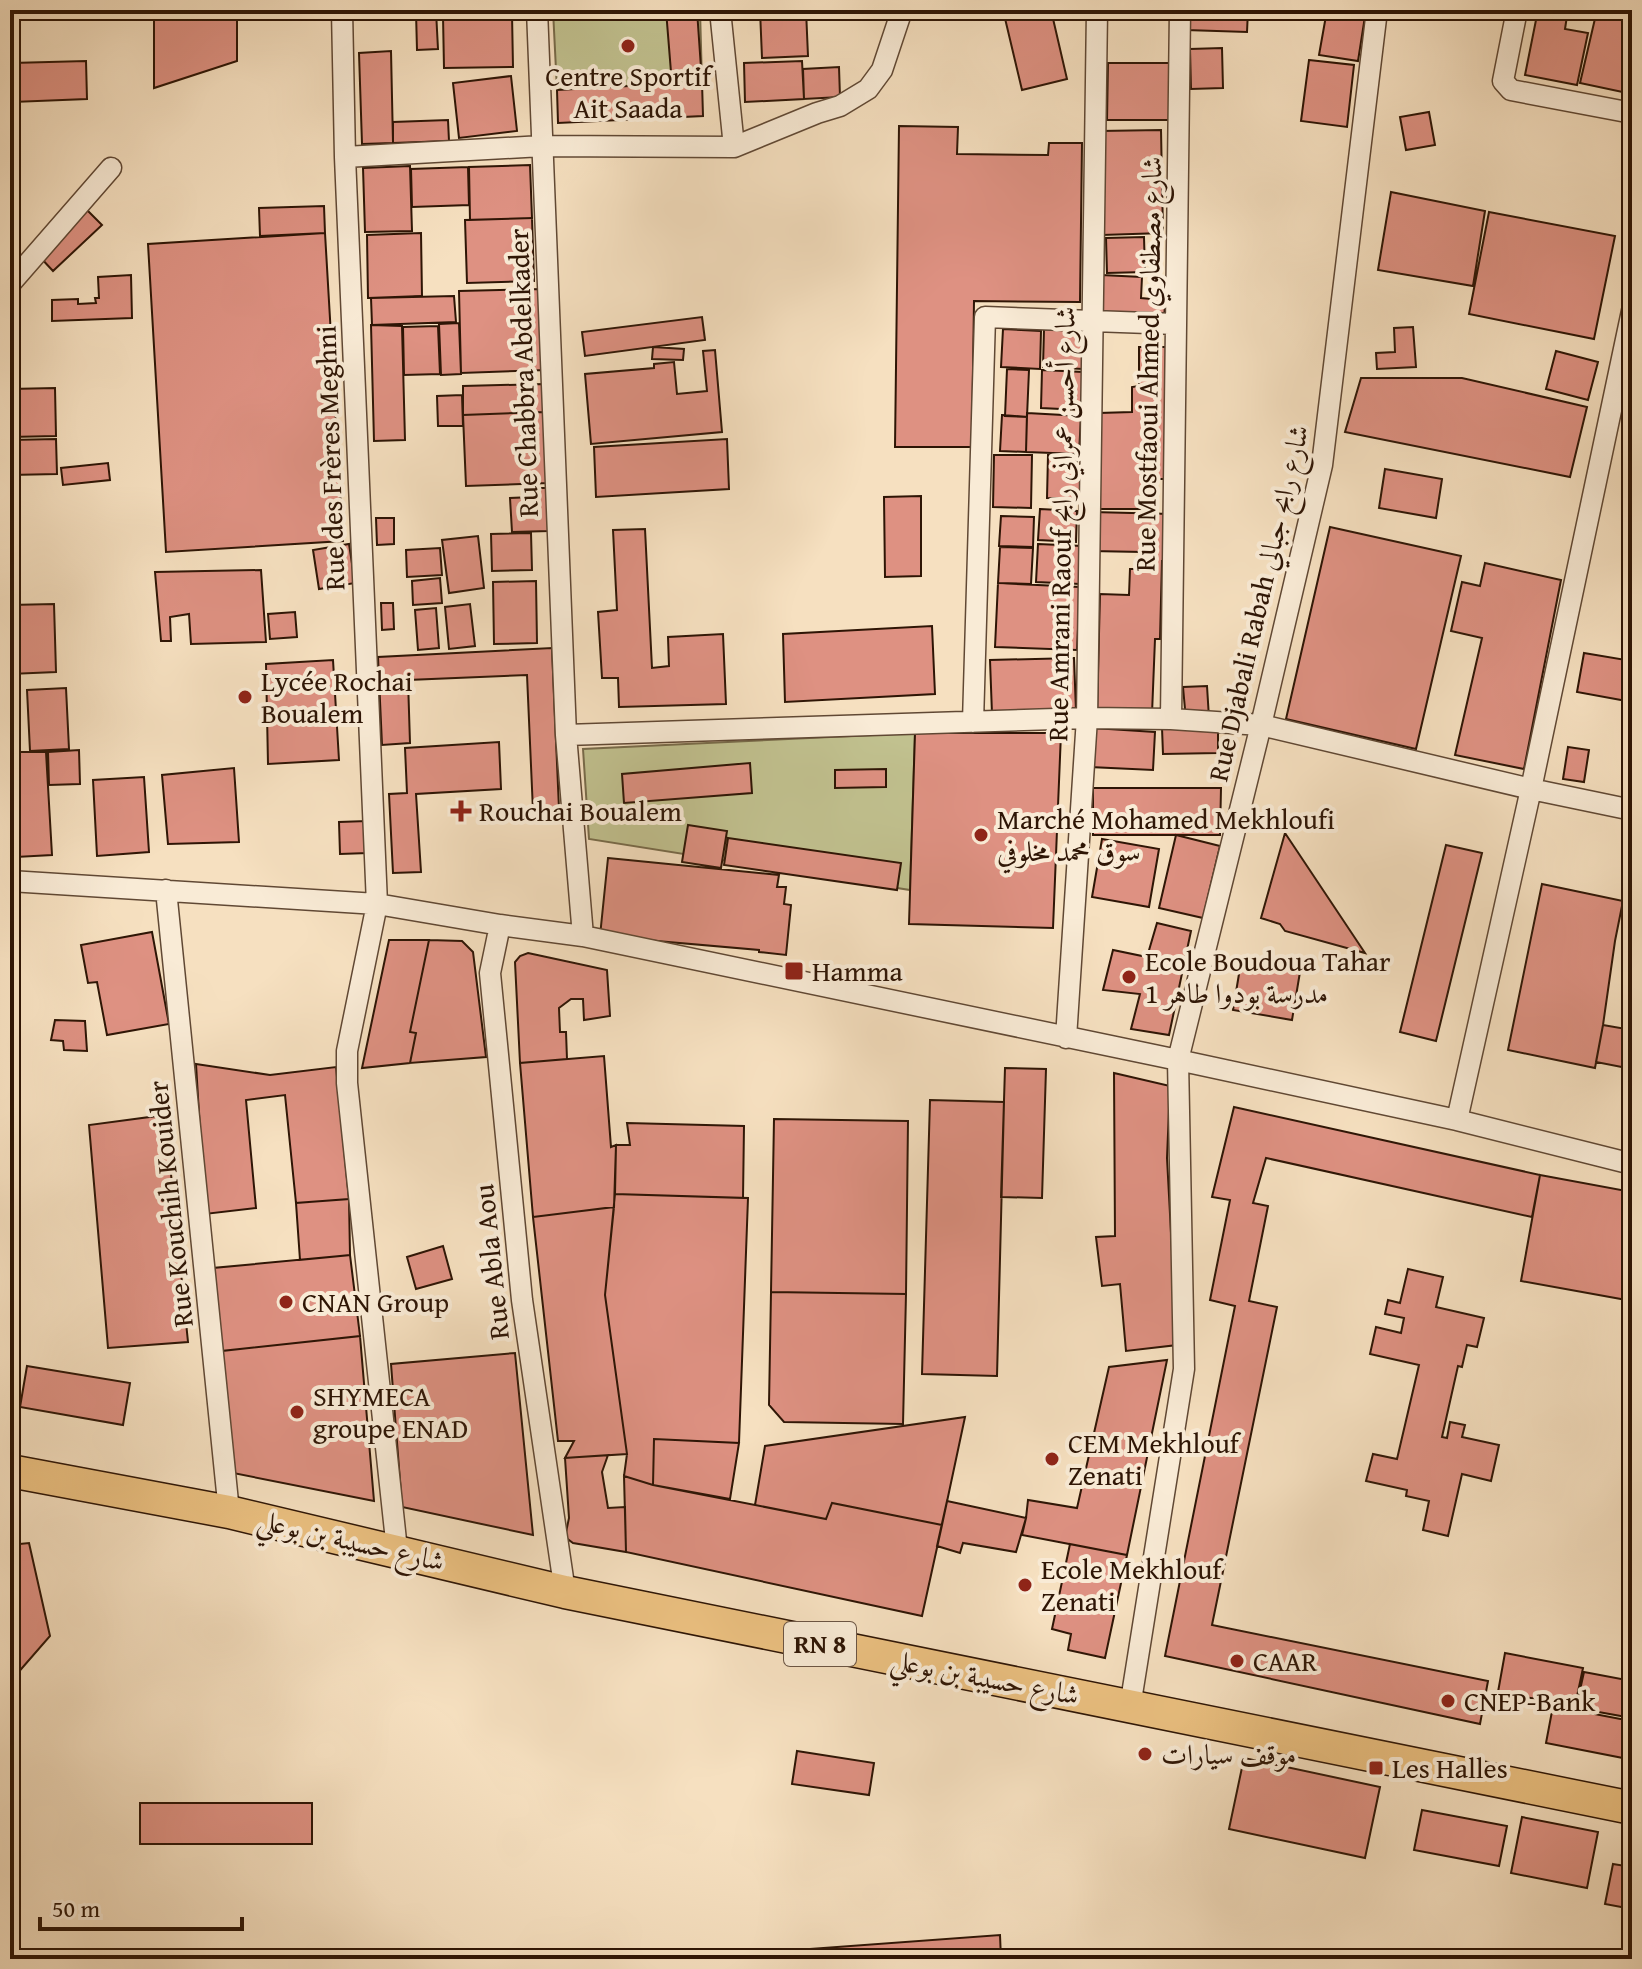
<svg xmlns="http://www.w3.org/2000/svg" width="1642" height="1969" font-family="'Gentium Book Plus',Amiri,serif">
<rect width="100%" height="100%" fill="#f6e0c0"/>
<filter id="stains"><feTurbulence type="fractalNoise" baseFrequency=".0025" numOctaves="4"/><feColorMatrix values="0 0 0 0 .2 0 0 0 0 .09 0 0 0 0 .02 0 0 0 .5 -.17"/></filter>
<radialGradient id="worn" r=".72"><stop offset=".6" stop-color="#630" stop-opacity="0"/><stop offset="1" stop-color="#630" stop-opacity=".3"/></radialGradient>
<path fill="#c1c18f" stroke="#786b4a" stroke-width="2" d="M553,10H700L702,82L557,90Z
M915,733L910,890L589,839L583,749Z"/>
<path fill="#de9182" stroke="#2e1505" stroke-width="2" d="M154,10H237V61L154,88Z
M666,10H697L701,68L671,72Z
M760,10H806L808,56L762,58Z
M1003,10H1051L1067,79L1022,90Z
M1111,10H1170L1169,15L1111,14Z
M1187,10H1248L1247,32L1186,30Z
M1327,10H1366L1358,61L1319,55Z
M1538,10L1567,16L1565,29L1588,33L1577,85L1525,75Z
M1597,10H1632V94L1580,83Z
M436,11L438,49L417,50L416,12Z
M512,14L513,67L444,68L443,16Z
M1222,48L1223,88L1191,89L1190,49Z
M391,51L393,143L362,144L359,53Z
M1309,60L1354,65L1347,127L1301,121Z
M86,61L87,99L13,102L12,63Z
M802,61L804,99L745,102L744,63Z
M1108,63H1172L1171,120H1107Z
M839,67L840,97L804,99L803,69Z
M511,76L517,131L459,138L453,83Z
M702,82L703,116L558,123L557,90Z
M1429,112L1435,145L1406,150L1400,117Z
M448,120L449,141L393,143V122Z
M899,126L958,127L957,154L1048,155L1049,143H1082L1080,302L974,301L972,447H895Z
M1161,130L1163,233L1102,235L1100,131Z
M530,165L532,218L470,220L469,167Z
M410,166L412,231L365,232L363,168Z
M468,167L469,205L412,207L411,169Z
M1391,192L1485,211L1473,286L1378,270Z
M324,206L325,233L260,236L259,208Z
M87,210L102,225L53,271L39,256Z
M1489,212L1615,236L1594,339L1469,314Z
M532,218L534,281L467,283L465,220Z
M325,233L343,541L166,552L148,244Z
M421,233L422,296L368,298L367,235Z
M1144,237L1145,272L1107,273L1106,238Z
M131,275L132,318L52,321V300L78,299V304L96,303L95,298H99L98,277Z
M1101,275L1142,277L1141,298L1151,299V288L1166,289L1164,320L1099,317Z
M545,289L547,370L461,373L459,291Z
M454,296L456,322L372,325L371,298Z
M702,317L705,340L585,356L582,332Z
M459,323L461,374L441,375L439,324Z
M371,325L402,326L405,440L374,441Z
M438,326L440,374L404,375L403,327Z
M1413,327L1416,367L1377,369L1376,353L1395,352L1394,328Z
M1003,329L1041,331L1040,369L1001,367Z
M1044,329L1085,331L1083,369L1043,367Z
M653,347L684,349L683,360L652,359Z
M1139,347H1170V479H1154L1155,509H1099V413L1132,412V387L1139,386Z
M715,350L722,432L591,444L585,374L654,368V364L674,362L677,394L707,391L703,351Z
M1556,351L1598,362L1588,400L1546,389Z
M1007,369L1029,370L1027,417L1005,416Z
M1042,370L1083,372L1081,410L1041,408Z
M1361,378H1462L1587,407L1570,477L1345,432Z
M544,384V412L463,415V386Z
M55,388L56,436L10,437V389Z
M462,395L463,426H438L437,396Z
M546,412L548,483L466,486L463,415Z
M1027,413L1081,416L1079,454L1026,452Z
M1002,415L1027,417L1026,452L1000,451Z
M56,439L57,474L10,475V440Z
M727,439L729,489L596,497L594,447Z
M994,455H1032L1031,508L993,507Z
M1048,455L1077,456L1076,475H1082L1081,499L1047,498Z
M108,463L110,480L63,485L61,468Z
M1385,469L1442,479L1436,518L1379,508Z
M1632,484V532L1624,530Z
M533,488H547L549,531L512,532L510,498L533,497Z
M921,496V576L885,577L884,497Z
M1040,509L1077,511L1076,542L1038,540Z
M1092,512L1171,514L1170,561H1162L1160,639H1155L1152,714L1097,713L1100,594L1129,595L1130,569H1143V552L1091,551Z
M1001,516L1034,517L1033,547L999,546Z
M376,518H394V544L377,545Z
M1330,527L1461,556L1416,749L1286,719Z
M645,529L652,668L669,666L668,637L723,634L726,704L619,707L618,678H602L598,612L617,610L613,530Z
M531,533L532,570L492,571L491,534Z
M478,536L484,588L449,593L442,540Z
M349,544L355,583L319,589L313,550Z
M1038,544L1082,546L1080,584L1036,582Z
M1000,547L1033,548L1031,584L998,583Z
M440,548L442,575L407,577L406,550Z
M1485,563L1561,580L1524,769L1455,755L1482,638L1451,631L1462,582L1480,586Z
M261,570L266,642L191,644L189,614L170,617L171,641H161L155,572Z
M440,578L442,603L413,605L412,581Z
M536,581L537,643L494,644L493,582Z
M998,583L1080,587L1077,650L995,647Z
M381,603H393L394,629L382,630Z
M54,604L56,672L10,674V605Z
M470,604L475,646L449,649L445,607Z
M436,608L439,648L418,650L415,610Z
M295,612L297,637L270,639L268,614Z
M932,626L935,694L785,702L783,634Z
M552,648L559,809L533,811L527,675L408,680L410,743L382,745L378,657Z
M1584,653L1632,661V702L1577,692Z
M1074,658L1076,711L992,714L990,660Z
M333,660L339,760L268,764L266,664Z
M1207,686L1209,718L1186,720L1183,687Z
M66,688L69,749L30,751L27,690Z
M1218,726V753L1163,754L1162,728Z
M1093,728L1155,732L1153,770L1090,767Z
M915,733H1061L1053,928L909,924Z
M499,742L501,789L416,794L421,872L393,873L389,794L407,793L405,748Z
M1568,747L1589,750L1584,782L1563,779Z
M79,750L80,784L49,785L48,752Z
M11,752H46L52,855L16,857Z
M750,763L752,793L624,803L622,774Z
M234,768L239,842L168,844L162,775Z
M886,769V787L835,788V770Z
M144,777L149,852L97,856L93,780Z
M1093,788H1221L1220,835H1093Z
M367,821L368,853L340,854L339,822Z
M688,825L727,831L721,868L682,862Z
M1285,833L1365,953L1285,931L1280,924L1261,918Z
M1176,835L1220,846L1203,918L1159,908Z
M728,838L901,863L897,890L724,865Z
M1102,839L1159,849L1149,907L1092,897Z
M1446,845L1482,853L1436,1041L1400,1032Z
M608,858L779,875L777,887H786L784,904L791,905L786,955L759,952V950L600,936Z
M1542,884L1623,901L1615,941L1603,1025L1595,1068L1508,1050Z
M1157,923L1191,931L1169,1035L1131,1029L1140,994L1103,990L1113,950L1147,957Z
M152,932L169,1024L107,1035L97,982L88,983L81,945Z
M389,940H429L410,1032L416,1033L410,1063L362,1068Z
M429,940L462,941L473,952L486,1057L410,1063L416,1033L410,1032Z
M528,953L607,970L610,1016L584,1020L583,999H571L559,1008L560,1032H566L567,1059L520,1063L515,962L520,956Z
M1241,962L1300,972L1292,1020L1233,1010Z
M55,1020L85,1021L87,1051L64,1050L63,1041L51,1040Z
M1603,1025L1632,1030V1069L1596,1062Z
M604,1056L611,1147L616,1145L614,1207L533,1217L520,1063Z
M196,1064L270,1075L336,1067L349,1199L296,1203L285,1095L246,1100L256,1208L205,1214Z
M1005,1068L1046,1069L1042,1198L1001,1197Z
M1114,1073L1170,1086L1167,1158L1177,1345L1126,1351L1120,1284L1102,1286L1096,1237L1115,1236Z
M930,1100L1004,1102L997,1376L922,1374Z
M1234,1107L1540,1175L1532,1217L1266,1158L1253,1203L1268,1206L1249,1301L1277,1307L1212,1625L1488,1681L1480,1724L1165,1656L1235,1306L1210,1300L1230,1200L1212,1197Z
M165,1115L188,1342L108,1348L89,1125Z
M774,1119L908,1121L906,1294L771,1292Z
M627,1123L744,1126L743,1198L615,1194L616,1145H630Z
M1540,1175L1632,1192V1301L1521,1281Z
M615,1194L748,1198L739,1443L654,1439L653,1485L624,1476L627,1454L605,1295Z
M349,1199L350,1255L300,1260L296,1203Z
M614,1207L605,1295L627,1454L565,1458L574,1441H558L533,1217Z
M443,1246L452,1279L416,1289L407,1257Z
M350,1255L360,1336L222,1351L213,1268Z
M1408,1269L1443,1277L1436,1307L1484,1318L1477,1347L1467,1345L1462,1367L1458,1366L1442,1437L1447,1438L1450,1422L1465,1425L1462,1437L1499,1445L1491,1481L1462,1474L1448,1536L1423,1530L1429,1501L1406,1496L1407,1490L1366,1481L1373,1454L1397,1459L1419,1365L1370,1354L1376,1327L1401,1333L1404,1318L1385,1314L1388,1300L1400,1303Z
M771,1292L906,1294L903,1424L784,1422L769,1405Z
M360,1336L374,1501L233,1473L222,1351Z
M515,1353L533,1535L402,1507L391,1364Z
M1167,1360L1127,1555L1022,1535L1026,1518L1028,1500L1077,1508L1109,1367Z
M27,1366L130,1383L123,1425L20,1407Z
M965,1417L942,1525L832,1503L826,1519L755,1505L765,1446Z
M654,1439L739,1443L730,1499L653,1485Z
M608,1455L602,1472L608,1508L625,1507L626,1552L573,1543L565,1537L569,1518L565,1458Z
M624,1476L653,1485L826,1519L832,1503L942,1525L922,1616L626,1552Z
M947,1501L1026,1518L1016,1552L963,1543L960,1553L937,1546Z
M29,1543L50,1636L16,1675L10,1676V1545Z
M1070,1544L1127,1555L1105,1658L1068,1650L1071,1634L1052,1629Z
M1505,1653L1583,1668L1575,1706L1498,1692Z
M1584,1672L1632,1681V1718L1576,1708Z
M1553,1706L1631,1721L1623,1758L1546,1743Z
M797,1751L874,1763L869,1795L792,1784Z
M1244,1758L1380,1787L1365,1858L1229,1829Z
M140,1803H312V1844H140Z
M1422,1810L1507,1826L1499,1866L1414,1850Z
M1522,1817L1598,1832L1587,1888L1511,1873Z
M1613,1864L1632,1867V1909L1605,1904Z
M1000,1935L1001,1959H673Z"/>
<g fill="none" stroke-linecap="round" stroke-linejoin="round">
<defs>
<path id="minor" d="M342,10L345,157L377,904L347,1051V1083L397,1550
M537,10L566,735L583,936
M720,10L734,147
M1517,10L1503,81L1511,90L1632,113
M345,157L542,146L734,147L817,113L840,106L868,89L882,70L902,10
M10,284L111,168
M1171,719L1180,10
M973,722L985,317L1176,324
M566,735L1087,718L1171,719L1261,725L1531,789L1632,810
M10,881L377,904L500,925L583,936L1178,1060L1457,1120L1632,1164
M166,890L229,1512
M500,925L490,973L522,1300L565,1592
M1066,1038L1087,718L1097,10
M1457,1120L1531,789L1632,311
M1130,1707L1184,1369L1178,1060L1261,725L1322,465L1377,10"/>
<path id="primary" d="M10,1471L229,1512L565,1592L1632,1808"/>
</defs>
<use href="#minor" stroke="#604834" stroke-width="23"/>
<use href="#primary" stroke="#2e1505" stroke-width="35"/>
<use href="#minor" stroke="#f9ebd6" stroke-width="20"/>
<use href="#primary" stroke="#ebc080" stroke-width="32"/>
</g>
<g fill="#8f2418" stroke="#f9ebd6" stroke-width="3">
<circle cx="628" cy="46" r="8"/>
<circle cx="245" cy="697" r="8"/>
<path d="M457 799h8v8h8v8h-8v8h-8v-8h-8v-8h8z"/>
<circle cx="981" cy="835" r="8"/>
<rect x="784" y="961" width="20" height="20" rx="4"/>
<circle cx="1129" cy="977" r="8"/>
<circle cx="286" cy="1302" r="8"/>
<circle cx="297" cy="1412" r="8"/>
<circle cx="1052" cy="1459" r="8"/>
<circle cx="1025" cy="1585" r="8"/>
<circle cx="1237" cy="1661" r="8"/>
<circle cx="1448" cy="1701" r="8"/>
<circle cx="1145" cy="1754" r="8"/>
<rect x="1368" y="1760" width="16" height="16" rx="4"/>
</g>
<g text-anchor="middle" stroke-width="8" stroke-linejoin="round" paint-order="stroke">
<rect fill="#f9ebd6" stroke="#6b5544" stroke-width="2" x="784" y="1622" width="72" height="44" rx="6"/>
<g font-size="26" font-weight="bold" fill="#2e1505">
<text x="820" y="1653">RN 8</text>
</g>
<g font-size="28" fill="#2e1505" stroke="#f9ebd6" text-anchor="start">
<text x="628" y="86" text-anchor="middle">Centre Sportif<tspan x="628" dy="32">Ait Saada</tspan></text>
<text x="261" y="691">Lycée Rochai<tspan x="261" dy="32">Boualem</tspan></text>
<text x="479" y="821">Rouchai Boualem</text>
<text x="997" y="829">Marché Mohamed Mekhloufi<tspan x="997" dy="32">سوق محمد مخلوفي</tspan></text>
<text x="1145" y="971">Ecole Boudoua Tahar<tspan x="1145" dy="32">1 مدرسة بودوا طاهر</tspan></text>
<text x="812" y="981">Hamma</text>
<text x="302" y="1312">CNAN Group</text>
<text x="313" y="1406">SHYMECA<tspan x="313" dy="32">groupe ENAD</tspan></text>
<text x="1068" y="1453">CEM Mekhlouf<tspan x="1068" dy="32">Zenati</tspan></text>
<text x="1041" y="1579">Ecole Mekhlouf<tspan x="1041" dy="32">Zenati</tspan></text>
<text x="1253" y="1671">CAAR</text>
<text x="1464" y="1711">CNEP-Bank</text>
<text x="1161" y="1764">موقف سيارات</text>
<text x="1392" y="1778">Les Halles</text>
</g>
<g font-size="28" fill="#2e1505" stroke="#f9ebd6">
<text transform="translate(1148 364) rotate(-89)" y="10">Rue Mostfaoui Ahmed شارع مصطفاوي</text>
<text transform="translate(523 373) rotate(-92)" y="10">Rue Chabbra Abdelkader</text>
<text transform="translate(330 458) rotate(-92)" y="10">Rue des Frères Meghni</text>
<text transform="translate(1061 524) rotate(-89)" y="10">Rue Amrani Raouf شارع أحسن عمراني رابح</text>
<text transform="translate(1258 603) rotate(-77)" y="10">Rue Djabali Rabah شارع رابح جبالي</text>
<text transform="translate(170 1204) rotate(-96)" y="10">Rue Kouchih Kouider</text>
<text transform="translate(491 1262) rotate(-96)" y="10">Rue Abla Aou</text>
<text transform="translate(351 1540) rotate(13)" y="10">شارع حسيبة بن بوعلي</text>
<text transform="translate(985 1677) rotate(11)" y="10">شارع حسيبة بن بوعلي</text>
</g>
</g>
<rect width="1642" height="1969" fill="none" stroke="#f6e0c0" stroke-width="40"/>
<rect x="12" y="12" width="1618" height="1945" fill="none" stroke="#2e1505" stroke-width="4"/>
<rect x="20" y="20" width="1602" height="1929" fill="none" stroke="#2e1505" stroke-width="2"/>
<path d="M40 1917v12h202v-12" fill="none" stroke="#2e1505" stroke-width="4"/>
<text x="52" y="1917" font-size="24" fill="#2e1505" stroke="#f9ebd6" stroke-width="6" paint-order="stroke">50 m</text>
<rect width="100%" height="100%" filter="url(#stains)"/>
<rect width="100%" height="100%" fill="url(#worn)"/>
</svg>
